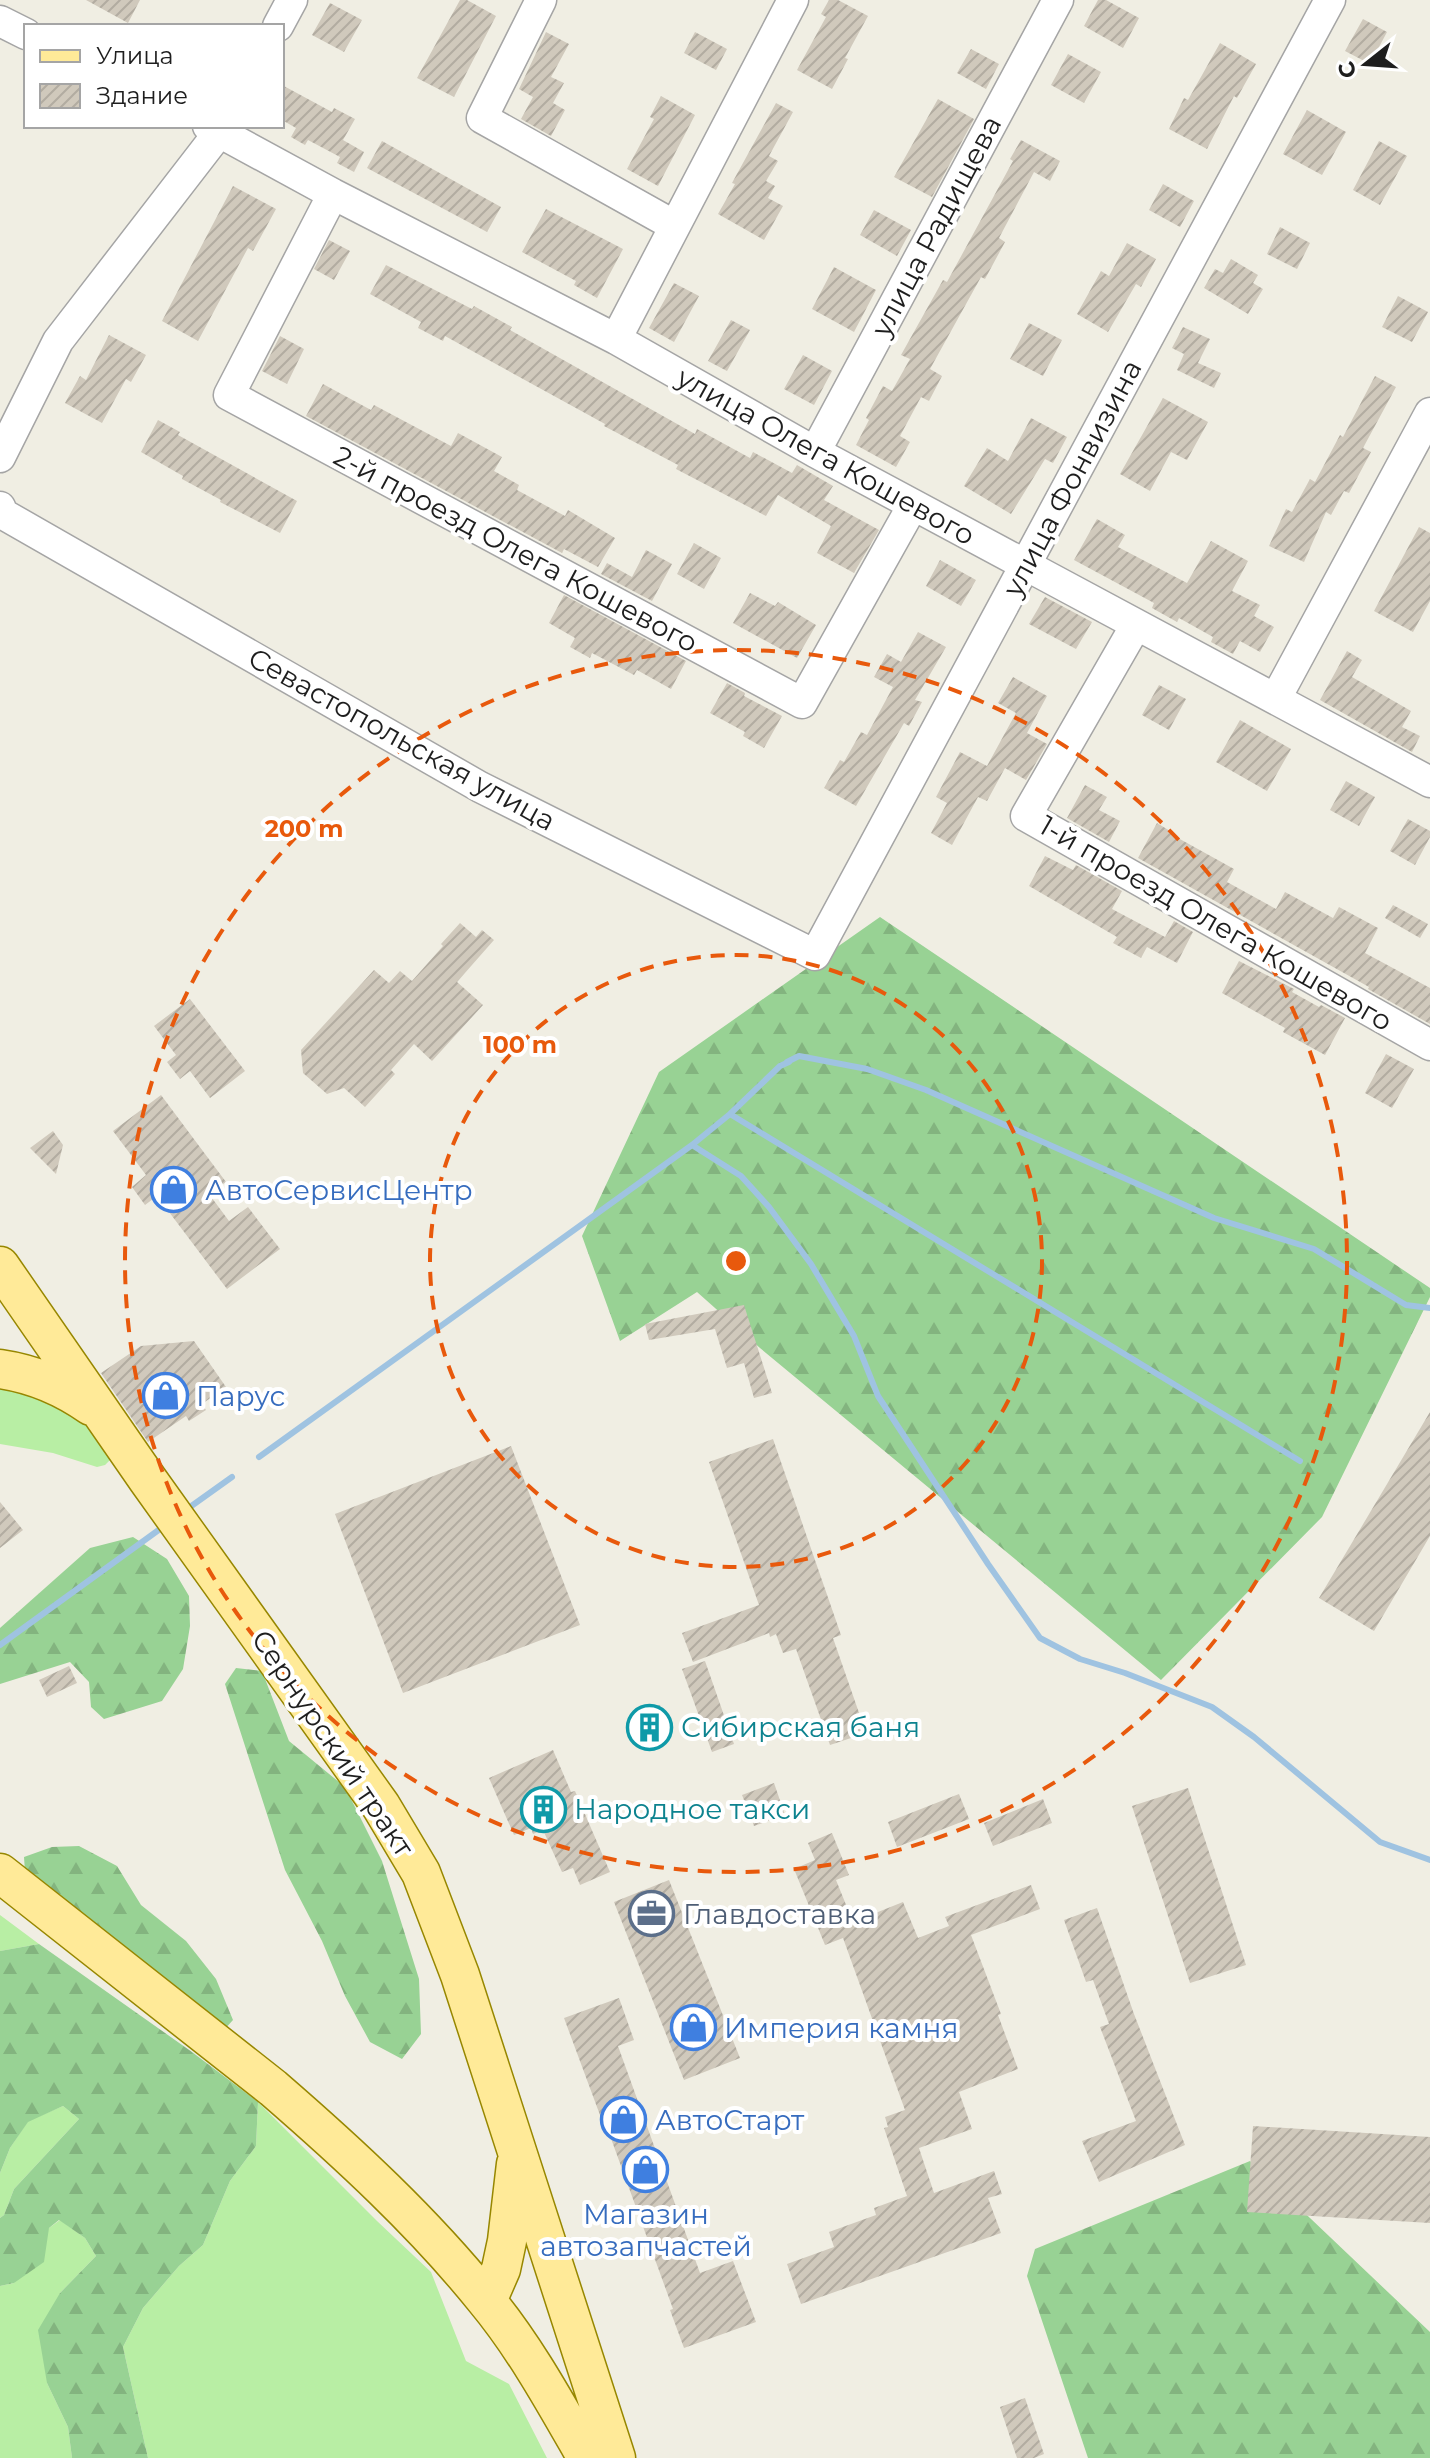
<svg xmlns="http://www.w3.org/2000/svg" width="1430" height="2458" font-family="Montserrat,sans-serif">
<defs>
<pattern id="forest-firs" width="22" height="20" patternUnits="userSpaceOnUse" patternTransform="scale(2)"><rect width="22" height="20" fill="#98d294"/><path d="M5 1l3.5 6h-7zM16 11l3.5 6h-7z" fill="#83b47f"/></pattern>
<pattern id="building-hatch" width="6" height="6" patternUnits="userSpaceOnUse" patternTransform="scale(2)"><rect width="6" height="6" fill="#d0c9bc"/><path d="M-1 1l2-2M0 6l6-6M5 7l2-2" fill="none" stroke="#b2aca1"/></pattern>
</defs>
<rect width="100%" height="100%" fill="#f0eee3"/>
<path fill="#b8eea4" d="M0,1384H18L76,1415L111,1452L110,1460L105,1465L97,1467L53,1453L0,1444Z
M0,1915L39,1944L0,1951Z
M258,2102L377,2221L431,2272L466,2361L509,2384L547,2458H148L123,2347L143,2308L179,2266L203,2245L230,2181L256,2146Z
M63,2106L79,2119L14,2189L4,2215L0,2218V2173L10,2148L28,2121Z
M60,2220L85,2238L96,2256L60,2293L47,2383L68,2427L72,2458H0V2286L14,2283L49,2228Z"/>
<path fill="url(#forest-firs)" d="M880,917L1430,1288V1297L1322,1517L1161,1680L760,1348L697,1292L620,1341L582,1236L659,1072Z
M133,1537L167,1559L189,1596L190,1626L183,1669L162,1701L104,1719L91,1707L89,1682L70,1662L0,1684V1628L90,1548Z
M236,1668L262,1671L289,1741L345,1787L382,1861L419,1979L421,2034L402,2059L370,2042L345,1996L322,1941L285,1870L225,1684Z
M79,1846L117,1866L141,1905L186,1941L216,1979L233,2020L223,2031L25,1872L24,1857L52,1847Z
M39,1944L192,2052L258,2102L256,2146L230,2181L203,2245L179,2266L143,2308L123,2347L148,2458H72L68,2427L47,2383L38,2330L60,2293L96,2256L85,2238L59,2220L49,2228L44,2262L14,2283L0,2286V2218L4,2215L14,2189L79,2119L63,2106L28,2122L10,2148L0,2173V1951Z
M1250,2161L1430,2332V2458H1088L1027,2276L1035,2249Z"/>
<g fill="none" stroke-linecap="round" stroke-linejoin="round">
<path stroke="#9fc3e1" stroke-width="6" d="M787,1062L799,1056L867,1069L926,1090L1214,1218L1314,1249L1406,1305L1430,1308
M730,1114L1300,1461
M692,1145L741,1176L769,1207L811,1264L854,1336L878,1396L988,1564L1040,1638L1080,1659L1125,1673L1212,1707L1254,1737L1380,1842L1430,1860
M259,1457L692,1145L730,1114L780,1066L789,1062
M190,1507L232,1477
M0,1645L160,1529"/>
</g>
<path fill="url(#building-hatch)" d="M86,0H140L128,23Z
M460,0H467L496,16L454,97L417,78Z
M829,0H838L868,16L845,58L848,59L832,89L797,70L826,17L821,14Z
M1098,0H1106L1139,18L1123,48L1084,26Z
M330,3L362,20L344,52L312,35Z
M1363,19L1387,32L1370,64L1345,51Z
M546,32L569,44L551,77L564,83L553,103L565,110L551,136L521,119L533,97L519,89Z
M695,32L727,49L716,70L684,53Z
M1220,43L1256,64L1237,98L1234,96L1207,149L1169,129L1184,98L1188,100Z
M971,49L999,64L986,89L957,73Z
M1068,54L1101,72L1084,103L1051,85Z
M282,85L332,112L334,108L355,119L343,140L364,152L354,172L337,163L340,157L308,140L305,145L291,137L296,128L282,120Z
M661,96L695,115L658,186L627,169L654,119L650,117Z
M938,99L974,119L932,197L894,177Z
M776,103L793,112L769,156L778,161L766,181L775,186L768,198L783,206L764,240L718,214L735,184L732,183Z
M1307,110L1346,132L1322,175L1283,154Z
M1021,140L1060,161L1050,181L1034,172L999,238L1005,242L985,279L981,277L930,369L942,376L929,401L921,397L900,436L910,442L896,467L856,445L869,420L866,418L883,386L892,391L910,359L901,355L943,280L947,282L1013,161L1010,159Z
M382,141L501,207L487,232L367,168Z
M1379,141L1407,156L1380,205L1353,190Z
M1163,184L1194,201L1180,227L1149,210Z
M233,186L276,209L253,251L248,248L198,341L162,321Z
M546,209L623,249L597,298L574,285L576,281L522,252Z
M874,210L911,230L897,256L860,235Z
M1280,227L1310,243L1297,269L1267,254Z
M329,240L350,251L334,280L314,269Z
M1127,243L1156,259L1141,287L1136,284L1108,332L1077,314L1101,271L1109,276Z
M1231,259L1258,275L1253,283L1263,289L1248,314L1204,288L1215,269L1223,273Z
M386,265L472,309L474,306L512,327L510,330L695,434L697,429L750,458L753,452L792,473L797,465L833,486L824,500L879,530L854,573L817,553L831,526L778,495L766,516L676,469L678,465L604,426L605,424L445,336L443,341L418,328L421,322L370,294Z
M834,267L876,290L854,332L812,309Z
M674,283L699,296L674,342L649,328Z
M1398,296L1428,312L1412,342L1382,327Z
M731,320L750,330L727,371L708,361Z
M1029,323L1062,340L1043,376L1010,359Z
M1183,327L1210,339L1198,363L1221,373L1214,388L1177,370L1184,354L1172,348Z
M109,335L146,355L131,382L126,379L102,423L65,403L80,376L86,380Z
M280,336L304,349L287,384L262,371Z
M803,355L832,371L814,405L784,389Z
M1375,376L1396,387L1363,448L1371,452L1349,493L1344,491L1331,515L1326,512L1304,562L1269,546L1286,509L1292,512L1310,479L1315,482L1340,435L1343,437Z
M323,384L371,410L374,405L451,446L458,433L502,457L494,471L519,485L517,490L565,516L568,510L615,538L598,567L564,549L562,553L306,416Z
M1163,398L1208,422L1187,460L1171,452L1150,491L1120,474Z
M1031,418L1067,437L1053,463L1045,459L1011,514L964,486L987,448L1008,461Z
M158,420L180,432L178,435L297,501L280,533L220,502L221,500L182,479L183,476L141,452Z
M1097,519L1125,535L1118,547L1187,583L1211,541L1248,561L1232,591L1260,605L1254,616L1274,627L1260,652L1240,641L1233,654L1211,642L1213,637L1179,618L1177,622L1152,608L1154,603L1074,560Z
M1419,527L1430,533V601L1413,632L1374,611Z
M694,543L721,558L704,589L677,574Z
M646,550L672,564L652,601L601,574L607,563L632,577Z
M940,560L976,580L961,606L926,586Z
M750,593L775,606L778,602L816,625L797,658L733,623Z
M564,595L686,661L671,689L637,670L634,675L592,653L590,658L570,647L575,638L549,623Z
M1045,597L1092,622L1076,649L1029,624Z
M918,632L946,647L915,700L922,702L909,726L904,723L856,806L824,788L840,760L844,762L861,732L867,735L893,687L874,677L887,654L901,662Z
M1347,651L1362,660L1352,677L1411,711L1402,727L1420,736L1412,752L1320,700Z
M1013,677L1047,696L1027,733L1047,744L1026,780L1005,768L987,801L978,797L952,845L931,833L947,803L936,797L960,752L987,766L1016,713L998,703Z
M727,683L745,693L744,696L782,716L764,748L743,736L745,732L710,713Z
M1159,685L1186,699L1169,730L1142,715Z
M1240,720L1291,749L1267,791L1216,762Z
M1346,781L1375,797L1359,826L1330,810Z
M1085,785L1107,797L1099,810L1120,821L1109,842L1067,818Z
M1408,819L1430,831V837L1415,865L1390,851Z
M1157,823L1170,831L1169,833L1234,869L1227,882L1276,909L1285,892L1333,918L1339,907L1378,928L1365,953L1430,988V1024L1368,989L1369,987L1138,858Z
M1045,856L1073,870L1076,865L1122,891L1112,909L1165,937L1174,921L1193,932L1177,963L1147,947L1141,958L1113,943L1117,937L1029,886Z
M1393,905L1428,924L1420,938L1385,918Z
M460,923L476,937L482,930L494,940L457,982L483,1005L432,1061L414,1044L391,1070L395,1074L365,1107L344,1088L327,1094L303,1073L301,1050L374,970L389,983L400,971L412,981L443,946L441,944Z
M1239,961L1294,989L1292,992L1319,1007L1321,1005L1345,1018L1325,1055L1283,1032L1285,1028L1222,993Z
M190,999L245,1071L210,1098L190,1071L180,1079L167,1062L176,1055L154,1026Z
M1386,1054L1414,1069L1392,1108L1365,1093Z
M161,1095L226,1182L209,1194L229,1221L248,1207L280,1249L227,1289L157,1196L145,1205L132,1187L146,1175L113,1131Z
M53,1131L63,1145L56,1174L30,1148Z
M744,1305L772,1393L754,1398L744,1363L727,1368L715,1329L649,1340L645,1324Z
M194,1341L226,1387L202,1404L206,1410L189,1421L186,1416L148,1442L101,1373L141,1346Z
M1430,1412V1536L1374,1631L1319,1598Z
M773,1439L841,1635L833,1638L866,1733L830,1745L796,1649L783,1653L776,1634L770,1637L769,1633L693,1662L682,1633L759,1605L709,1462Z
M511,1446L580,1625L403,1693L335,1514Z
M0,1502L23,1530L0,1548Z
M705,1661L734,1744L712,1752L682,1669Z
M69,1666L77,1683L47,1697L39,1680Z
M660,1705L671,1737L640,1748L629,1716Z
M553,1750L571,1792L575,1791L610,1872L580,1885L573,1868L562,1872L543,1830L533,1834L531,1828L514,1835L489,1778Z
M774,1783L785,1815L754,1826L742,1795Z
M1188,1788L1246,1965L1190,1983L1132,1806Z
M959,1794L969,1819L897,1847L888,1822Z
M1043,1799L1052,1823L993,1846L984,1823Z
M832,1833L849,1875L836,1880L853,1922L903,1902L918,1938L949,1926L945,1917L1031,1885L1040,1909L971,1935L1001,2014L998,2015L1018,2069L959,2092L972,2129L919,2148L934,2193L994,2171L1002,2194L988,2198L1001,2233L801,2304L787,2264L834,2247L829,2232L876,2215L874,2208L907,2196L884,2128L888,2127L885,2117L905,2110L843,1938L825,1945L794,1869L815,1860L808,1843Z
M669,1880L740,2058L684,2080L614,1902Z
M1097,1908L1134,2014L1185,2145L1099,2182L1082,2141L1136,2121L1100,2027L1109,2024L1093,1980L1086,1982L1064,1920Z
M619,1998L634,2040L618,2046L700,2273L733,2261L756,2322L684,2348L670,2310L673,2309L609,2133L607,2134L564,2018Z
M1253,2126L1430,2137V2223L1247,2212Z
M1025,2398L1044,2454L1034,2458H1017L1000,2407Z"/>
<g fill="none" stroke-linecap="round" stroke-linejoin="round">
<defs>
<path id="minor" d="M541,0L482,118L675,226
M0,21L26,34
M278,26L292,0
M208,126L333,194L616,339L815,452L1430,782
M333,194L229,395L802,703L913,505
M616,339L793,0
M815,452L1058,0
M0,457L58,341L224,126
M0,507L3,514L480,787L815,955L1330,0
M1136,625L1026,816L1430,1045
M1276,698L1430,413"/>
<path id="major" d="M0,1266L148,1480L381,1806L421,1873L460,1975L616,2458
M0,1369C34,1374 64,1387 91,1406
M0,1873L273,2088C348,2153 423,2222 485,2299C525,2347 556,2404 587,2458
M487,2301L501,2269L507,2241L516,2164"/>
</defs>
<use href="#minor" stroke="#a5a5a5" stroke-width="33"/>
<use href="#major" stroke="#978700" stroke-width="41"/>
<use href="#minor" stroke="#fff" stroke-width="30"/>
<use href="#major" stroke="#ffea98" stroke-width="38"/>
</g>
<g fill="none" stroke="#e8590c" stroke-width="4" stroke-dasharray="14 10">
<circle cx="736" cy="1261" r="306"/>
<circle cx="736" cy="1261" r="611"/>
</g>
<defs>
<symbol id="shop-ring" viewBox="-11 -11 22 22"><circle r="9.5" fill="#fff" stroke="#3f7fe0" stroke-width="1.5"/><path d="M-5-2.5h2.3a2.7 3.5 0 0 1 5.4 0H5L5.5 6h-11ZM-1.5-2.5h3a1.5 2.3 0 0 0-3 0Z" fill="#3f7fe0"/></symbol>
<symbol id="building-ring" viewBox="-11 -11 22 22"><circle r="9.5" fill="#fff" stroke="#0f9aa8" stroke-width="1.5"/><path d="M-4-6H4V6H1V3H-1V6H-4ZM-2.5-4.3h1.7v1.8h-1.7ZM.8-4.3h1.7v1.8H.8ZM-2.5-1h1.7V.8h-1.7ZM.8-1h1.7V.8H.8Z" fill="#0f9aa8"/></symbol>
<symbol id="office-ring" viewBox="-11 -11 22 22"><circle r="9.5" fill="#fff" stroke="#5c6f8a" stroke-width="1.5"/><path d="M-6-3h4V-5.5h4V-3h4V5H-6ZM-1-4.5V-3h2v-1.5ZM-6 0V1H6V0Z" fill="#5c6f8a"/></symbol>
</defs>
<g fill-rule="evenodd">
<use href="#shop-ring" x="148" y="1164" width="51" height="51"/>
<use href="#shop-ring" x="140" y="1370" width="51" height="51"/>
<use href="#building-ring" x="624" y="1702" width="51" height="51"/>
<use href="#building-ring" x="518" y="1784" width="51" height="51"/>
<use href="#office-ring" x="626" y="1888" width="51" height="51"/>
<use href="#shop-ring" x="668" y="2002" width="51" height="51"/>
<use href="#shop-ring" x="598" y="2094" width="51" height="51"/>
<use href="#shop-ring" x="620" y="2144" width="51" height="51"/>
</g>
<g text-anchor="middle" stroke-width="8" stroke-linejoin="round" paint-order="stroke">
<g font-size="28" fill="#1e1e1e" stroke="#fff">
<text transform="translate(936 226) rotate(-62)" y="10">улица Радищева</text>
<text transform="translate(826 456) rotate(29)" y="10">улица Олега Кошевого</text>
<text transform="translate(1072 478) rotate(-62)" y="10">улица Фонвизина</text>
<text transform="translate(516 549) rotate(28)" y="10">2-й проезд Олега Кошевого</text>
<text transform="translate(402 739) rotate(29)" y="10">Севастопольская улица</text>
<text transform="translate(1216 923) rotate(30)" y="10">1-й проезд Олега Кошевого</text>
<text transform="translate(333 1743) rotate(56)" y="10">Сернурский тракт</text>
</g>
<g font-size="28" fill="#366cbe" stroke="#fff" text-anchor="start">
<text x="205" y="1200">АвтоСервисЦентр</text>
<text x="196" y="1406">Парус</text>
<text x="724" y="2038">Империя камня</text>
<text x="655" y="2130">АвтоСтарт</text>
<text x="646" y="2224" text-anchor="middle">Магазин<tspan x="646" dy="32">автозапчастей</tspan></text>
</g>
<g font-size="28" fill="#0d838f" stroke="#fff" text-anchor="start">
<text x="681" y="1737">Сибирская баня</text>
<text x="574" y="1819">Народное такси</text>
</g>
<g font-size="28" fill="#4e5e75" stroke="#fff" text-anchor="start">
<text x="683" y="1924">Главдоставка</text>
</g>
</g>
<circle cx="736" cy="1261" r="12" fill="#e8590c" stroke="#fff" stroke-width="4"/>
<g font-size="24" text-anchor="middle" font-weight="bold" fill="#e8590c" stroke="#fff" stroke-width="8" stroke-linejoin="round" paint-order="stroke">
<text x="304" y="837">200 m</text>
<text x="520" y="1053">100 m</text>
</g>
<rect x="24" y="24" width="260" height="104" fill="#ffffff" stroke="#a5a5a5" stroke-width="2"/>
<rect x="40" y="50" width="40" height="12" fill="#ffea98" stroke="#a5a5a5" stroke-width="2"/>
<text x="96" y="64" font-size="24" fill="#1e1e1e">Улица</text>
<rect x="40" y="84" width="40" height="24" fill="url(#building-hatch)" stroke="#a5a5a5" stroke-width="2"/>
<text x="96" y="104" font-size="24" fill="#1e1e1e">Здание</text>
<g transform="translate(1366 64) rotate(253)" stroke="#ffffff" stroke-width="6" paint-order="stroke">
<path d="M0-6L14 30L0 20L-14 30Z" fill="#1e1e1e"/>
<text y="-12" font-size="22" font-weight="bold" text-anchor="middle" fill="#1e1e1e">С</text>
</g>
</svg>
